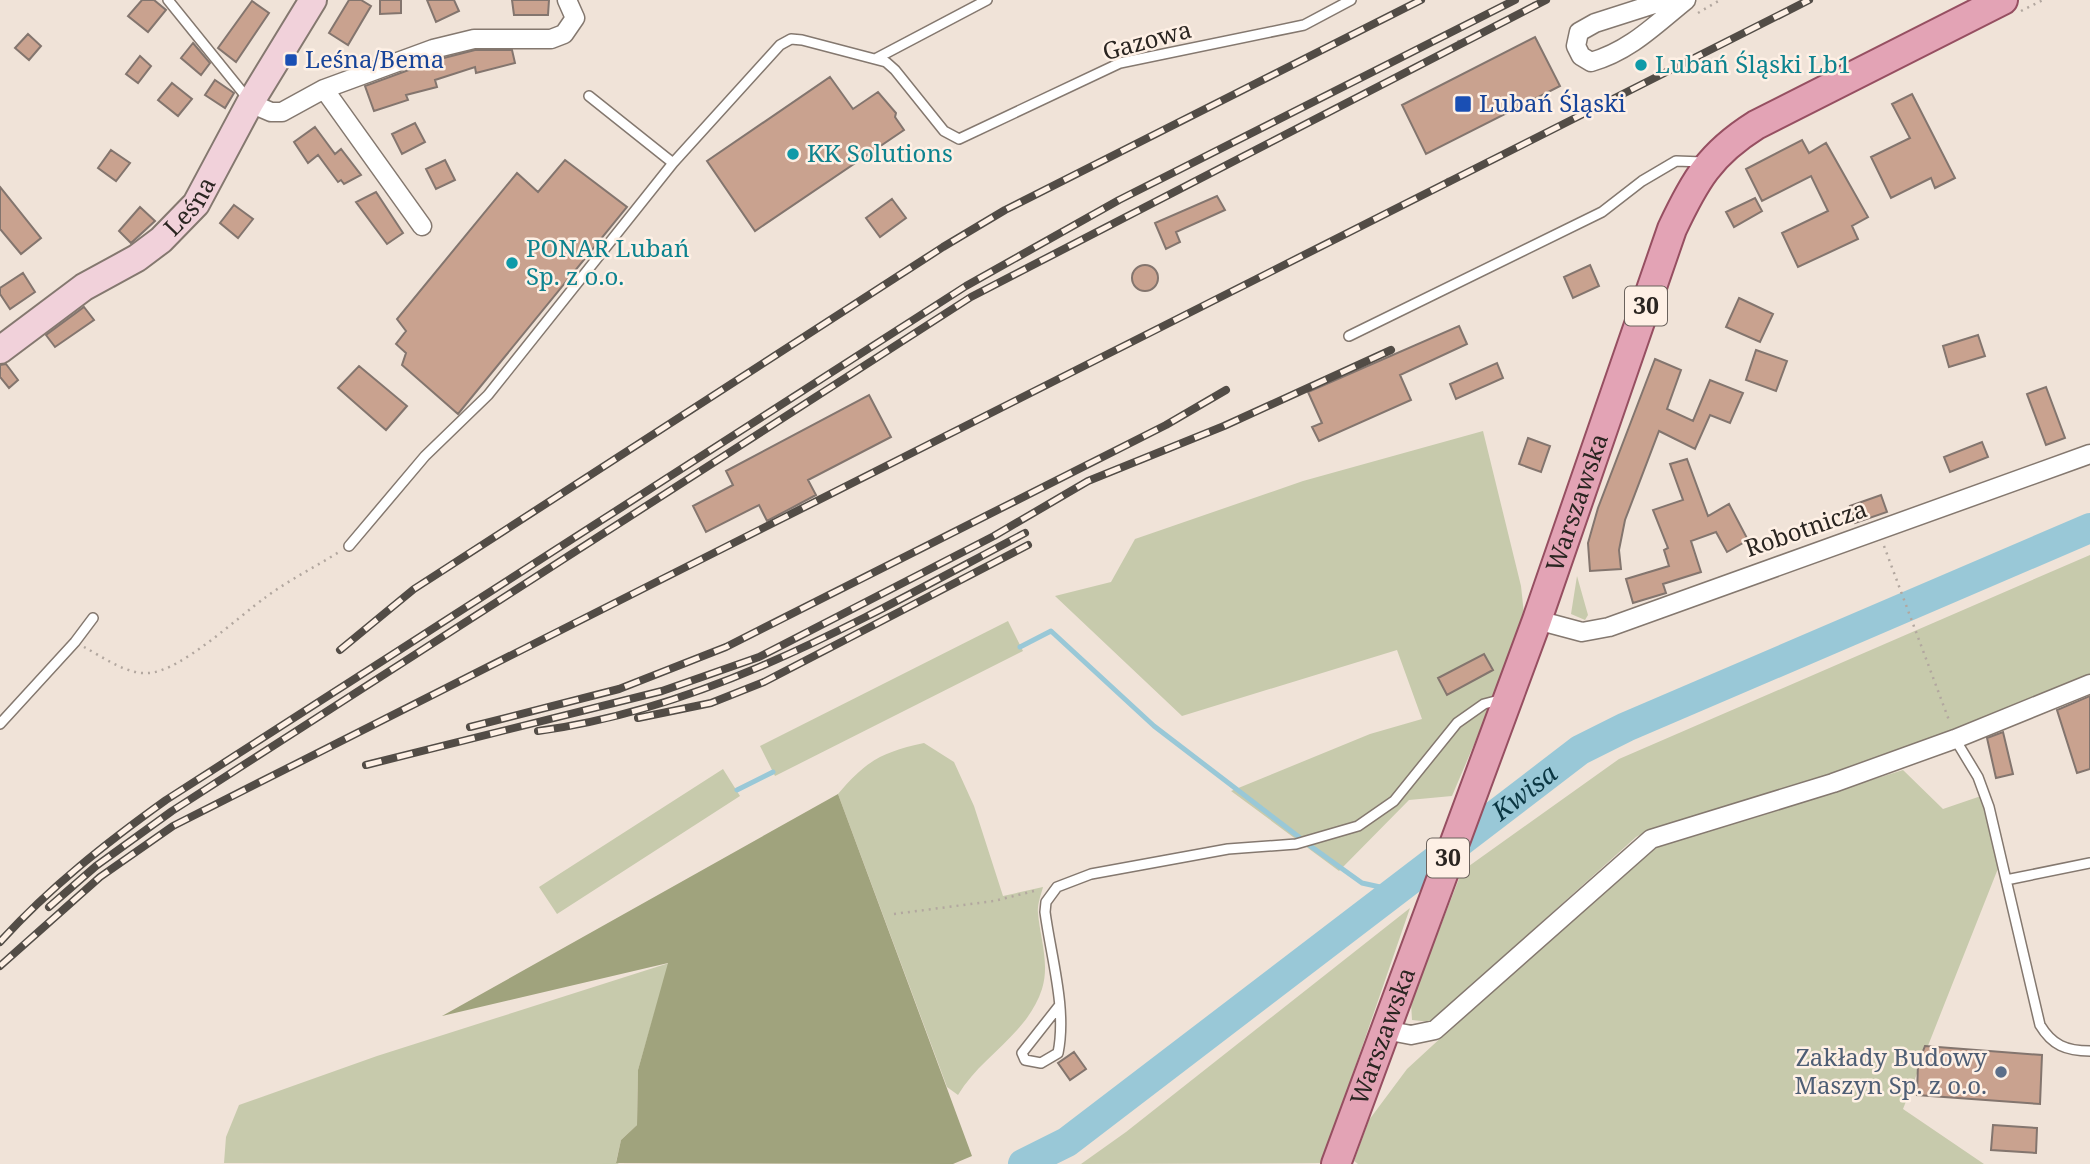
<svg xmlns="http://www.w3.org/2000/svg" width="2090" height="1164" font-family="'Noto Serif',serif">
<rect width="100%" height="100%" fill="#f0e3d8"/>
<path fill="#c7caac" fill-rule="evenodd" d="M1483,431L1521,586L1524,614L1504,674L1452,796L1409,800L1339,871L1231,791L1370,734L1422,719L1397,650L1182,716L1055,596L1111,582L1135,539L1303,481ZM1484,654L1492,670L1447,694Z
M2090,555V678L1967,728L1812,781L1653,828L1636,837L1431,1022L1412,1020L1411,1002L1462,871L1619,759Z
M1577,576L1588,615L1585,620L1571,614Z
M1008,621L1023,651L775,776L760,746Z
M924,743L954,762L974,806L1003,896L1043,887C1041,895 1037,905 1038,913C1040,938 1050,963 1042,989C1027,1035 982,1055 958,1095L947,1087L838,794C866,761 882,752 924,743Z
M723,769L740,796L557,914L539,887Z
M1903,770L1943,809L1981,796L1999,866L1903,1109L1984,1164H1358L1354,1161L1369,1120L1407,1069L1609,883L1652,849Z
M1410,908L1322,1163L1081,1164L1126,1132Z
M669,963L638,1070L637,1125L621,1140L616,1162L619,1164L224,1163L226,1137L239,1105L377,1056Z"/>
<path fill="#a0a37d" d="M838,794L972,1156L953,1164L616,1163L621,1140L637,1125L638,1070L668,963L442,1016Z"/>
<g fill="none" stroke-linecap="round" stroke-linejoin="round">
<path stroke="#99c8d7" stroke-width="5" d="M1020,647L1051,631L1154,726L1299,837
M737,790L773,772
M1309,845L1362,883L1398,891"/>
<path stroke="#99c8d7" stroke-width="30" id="s1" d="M1023,1164L1067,1142L1580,750L1626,727L2090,528"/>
</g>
<path fill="#c9a28f" stroke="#83756e" stroke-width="2" d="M142,0H154L166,10L148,32L128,16Z
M349,0H361L371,6L348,45L329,33Z
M380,0H401V13L380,14Z
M427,0H454L459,11L436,22Z
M512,0H549L548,15H514Z
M252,1L269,13L236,62L218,48Z
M28,34L41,46L29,60L15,48Z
M1535,37L1560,86L1426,154L1402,105Z
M193,43L210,63L201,75L181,58Z
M475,50H512L515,63L476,73L475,67L435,80L437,87L406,95L408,100L374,111L365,86L436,60Z
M140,56L151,66L138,83L126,74Z
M830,77L853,109L878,92L896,113L895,117L904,130L755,231L707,161Z
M215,80L234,93L225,108L205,95Z
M172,83L192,99L178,116L158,100Z
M1912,94L1955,178L1935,188L1931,178L1891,198L1871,157L1910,138L1892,104Z
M415,123L425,142L402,154L392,134Z
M315,127L335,154L341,149L361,175L344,184L341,180L338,182L318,155L308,163L294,142Z
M1802,140L1809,153L1826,143L1868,217L1852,226L1858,239L1798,267L1782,233L1828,211L1811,176L1762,201L1746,169Z
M111,150L130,163L116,181L98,168Z
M445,160L455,180L436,189L426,169Z
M565,160L627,207L458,414L402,365L406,353L396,344L406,331L397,319L517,173L538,192Z
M0,187L41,238L21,254L0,229Z
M376,192L403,233L387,244L356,202Z
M1217,196L1225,210L1176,232L1180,242L1166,249L1155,223Z
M1755,198L1762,211L1734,227L1726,212Z
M892,199L906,218L880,237L866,218Z
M234,205L253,219L238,238L220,223Z
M140,207L155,221L131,243L119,231Z
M1132 278a13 13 0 1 1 26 0a13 13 0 1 1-26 0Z
M1590,265L1599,286L1573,298L1564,277Z
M23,273L35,292L10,309L0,294V288Z
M1739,298L1773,314L1760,342L1726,327Z
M84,307L94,320L55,347L46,335Z
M1459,326L1467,344L1400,375L1411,400L1319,441L1312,427L1322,423L1308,392Z
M1978,335L1985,356L1949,367L1943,346Z
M1756,350L1787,361L1776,391L1746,380Z
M1655,359L1681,370L1667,409L1693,421L1710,380L1743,393L1730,423L1710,415L1695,449L1659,431L1625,520L1619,550L1621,569L1590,571L1588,543L1598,508Z
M1497,363L1503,378L1456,399L1450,384Z
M6,364L18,380L9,388L0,377V365Z
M359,366L407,406L386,430L338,388Z
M2046,387L2065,438L2046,445L2027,394Z
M869,395L891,437L808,480L816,495L767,521L759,505L706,532L693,506L733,485L726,471Z
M1528,438L1550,446L1541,472L1519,464Z
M1982,442L1988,457L1950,472L1944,457Z
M1687,459L1708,516L1729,504L1748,540L1727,552L1716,532L1691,541L1701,572L1663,584L1666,593L1633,603L1626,579L1669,566L1664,550L1668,548L1653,510L1683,500L1670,464Z
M1881,495L1887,512L1855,523L1850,506Z
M1484,654L1493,670L1447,695L1438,678Z
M2090,696V769L2077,773L2057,710Z
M2003,732L2013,774L1996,778L1987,738Z
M1925,1046L2042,1055L2040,1104L1917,1095L1918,1064Z
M1074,1052L1086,1069L1070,1080L1058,1063Z
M1993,1125L2037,1128L2036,1153L1991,1150Z"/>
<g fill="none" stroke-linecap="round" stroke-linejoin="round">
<defs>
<path id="service" d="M168,0L248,99
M877,58L987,0
M589,96L673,163L780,45L791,39L802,40L886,62L895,70L944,131L959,139L1120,63L1304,25L1351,0
M1349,336L1602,212L1642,181L1676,161L1703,162
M349,546L425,456L488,395L673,163
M0,724L75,642L93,618
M1955,739L1978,777L1989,807L2040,1025C2052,1045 2066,1051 2090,1051
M2006,880L2090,863
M1059,1006L1022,1053L1025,1060L1041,1063L1058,1053C1067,1009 1051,957 1045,912L1046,902L1057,887L1091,874L1228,849L1296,844L1358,826L1394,801L1457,723L1484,704L1503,699"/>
<path id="minor" d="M1667,0L1595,23L1579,32L1576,46L1581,56L1591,62C1630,51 1656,24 1686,0
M324,89L422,226
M250,103L271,112H282L324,89L433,49L474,39H551L564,34L575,18L567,0
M1537,620L1582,632L1609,627L2090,454
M1385,1030L1411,1035L1435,1030L1651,839L1833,783L1955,739L2090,684"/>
<g id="secondary">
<path id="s2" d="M0,350L84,287L137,258L161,240L196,204L250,103L313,0"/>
</g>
<g id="primary">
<path id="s3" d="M1336,1164L1537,620L1672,229C1695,180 1710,154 1756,125L2003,0"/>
</g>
</defs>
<use href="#service" stroke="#84786f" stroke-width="12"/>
<use href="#minor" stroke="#84786f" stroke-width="21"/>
<use href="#secondary" stroke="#84786f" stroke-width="30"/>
<use href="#primary" stroke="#964f61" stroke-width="32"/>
<path stroke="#b2a79f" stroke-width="2.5" stroke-dasharray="2 5" stroke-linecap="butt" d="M1533,2L1537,9
M2021,11L2043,0
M1698,13L1720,0
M1458,40L1461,47
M1562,121L1565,127
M1512,146L1515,152
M1447,178L1451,185
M1884,546L1950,723
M84,647C103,657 127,675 149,673C181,671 238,617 266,597C289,580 315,567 339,552
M894,914L994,901L1038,890"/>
<use href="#service" stroke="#fff" stroke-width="9"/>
<use href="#minor" stroke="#fff" stroke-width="18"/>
<use href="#secondary" stroke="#f1d1da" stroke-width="26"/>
<use href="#primary" stroke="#e3a3b5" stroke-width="28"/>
<defs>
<path id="rail" d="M340,650L414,589L943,247L1005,210L1421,0
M638,718L711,703L764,682L1028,545
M470,727L619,689L726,647L1166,425L1226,390
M538,731C715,707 869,615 1025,533
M366,765L662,691L759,657L994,536L1088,481L1224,426L1391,350
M49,907L96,866L172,811L971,297L1546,0
M0,942C50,887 106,843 166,800L966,286L1119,200L1515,0
M0,966L100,877L173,826L1809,0"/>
</defs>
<use href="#rail" stroke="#524c46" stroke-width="8"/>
<use href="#rail" stroke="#fef0e5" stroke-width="5" stroke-dasharray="16" stroke-linecap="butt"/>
</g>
<g fill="#1a4fb4" stroke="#fef0e5" stroke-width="2.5">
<rect x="284" y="53" width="14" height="14" rx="3.5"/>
<rect x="1454" y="95" width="18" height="18" rx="3.5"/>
</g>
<g fill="#0f9aa8" stroke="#fef0e5" stroke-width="2.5">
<circle cx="1641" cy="65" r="7"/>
<circle cx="793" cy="154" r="7"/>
<circle cx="512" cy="263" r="7"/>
</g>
<circle fill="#5c6f8a" stroke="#fef0e5" stroke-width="2.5" cx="2001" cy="1072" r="7"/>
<g text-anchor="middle" stroke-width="5" stroke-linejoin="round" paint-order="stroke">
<g fill="#fef0e5" stroke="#6a625c" stroke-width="2">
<rect x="1625" y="286.5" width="42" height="39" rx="5"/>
<rect x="1427" y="838.5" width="42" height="39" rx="5"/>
</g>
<g font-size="23" font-weight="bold" fill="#2a2521">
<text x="1646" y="314">30</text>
<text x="1448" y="866">30</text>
</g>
<g font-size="24" fill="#2a2521" stroke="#fef0e5">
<text transform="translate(1147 41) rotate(-15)" y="8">Gazowa</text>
<text dy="8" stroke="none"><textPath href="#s2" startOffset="240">Leśna</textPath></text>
<text dy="8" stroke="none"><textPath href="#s3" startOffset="704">Warszawska</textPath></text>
<text transform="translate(1806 529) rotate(-19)" y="8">Robotnicza</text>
<text dy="8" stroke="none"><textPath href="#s3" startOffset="136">Warszawska</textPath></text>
</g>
<g font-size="24" fill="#164399" stroke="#fef0e5" text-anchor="start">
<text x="305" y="68">Leśna/Bema</text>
<text x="1479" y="112">Lubań Śląski</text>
</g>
<g font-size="24" fill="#0d838f" stroke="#fef0e5" text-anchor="start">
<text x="1655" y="73">Lubań Śląski Lb1</text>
<text x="807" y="162">KK Solutions</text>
<text x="526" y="257">PONAR Lubań<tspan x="526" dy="28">Sp. z o.o.</tspan></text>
</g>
<g font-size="24" fill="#4e5e75" stroke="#fef0e5" text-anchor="end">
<text x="1987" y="1066">Zakłady Budowy<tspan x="1987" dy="28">Maszyn Sp. z o.o.</tspan></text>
</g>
<g font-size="26" font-style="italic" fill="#0a3642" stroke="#fef0e5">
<text dy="9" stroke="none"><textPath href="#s1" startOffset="625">Kwisa</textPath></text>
</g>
</g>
</svg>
